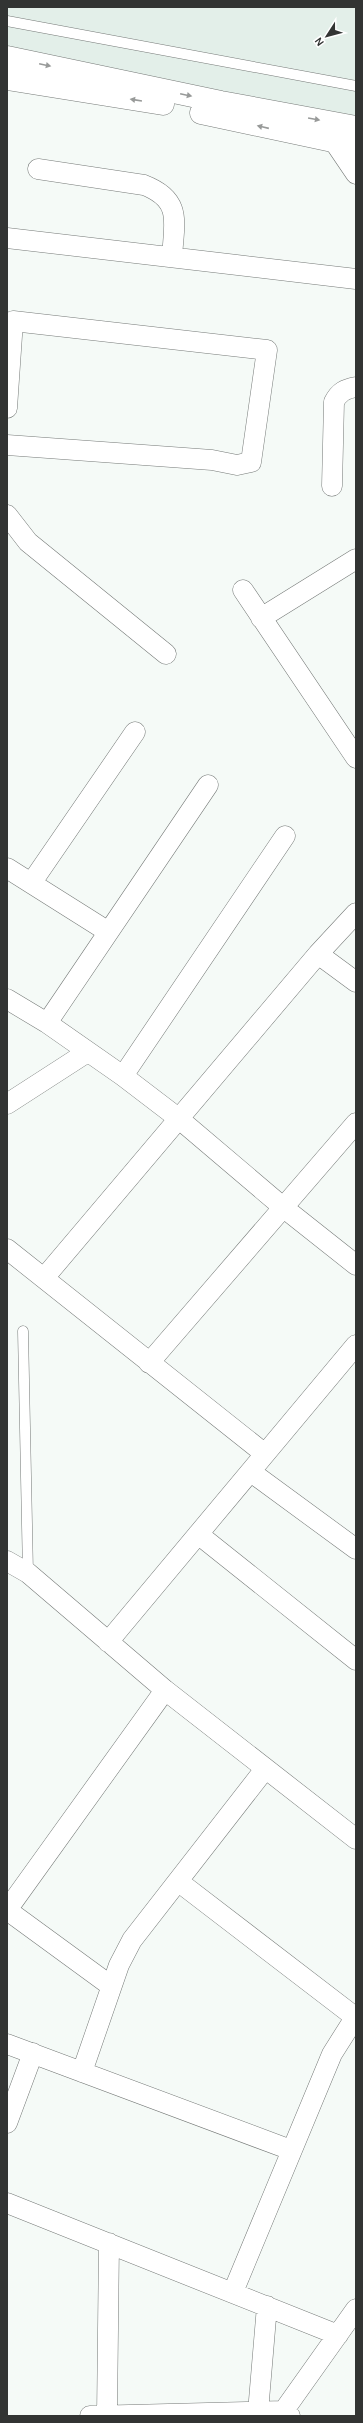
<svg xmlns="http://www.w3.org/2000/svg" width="363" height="2423" font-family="Karla,sans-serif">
<rect width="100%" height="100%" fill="#f5faf7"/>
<path fill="#e3efe9" d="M7,7H356V125L7,53Z"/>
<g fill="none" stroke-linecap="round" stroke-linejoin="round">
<defs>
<path id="service" d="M7,21L356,86
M23,1331L28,1573"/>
<path id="minor" d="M335,143L356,174
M38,169L144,185C183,200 174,223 172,257
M7,238L356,279
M7,408L13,321L267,350L251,462L237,465L212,460L7,445
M332,486L334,402C339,392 345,389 356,387
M7,515L28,542L166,654
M243,590L356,758
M261,618L356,559
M7,868L107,931
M32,882L135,732
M318,954L356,982
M7,999L47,1023L123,1076L178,1118L284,1208L356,1265
M47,1023L208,785
M123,1076L285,836
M7,1104L86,1053
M7,1249L265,1454
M44,1278L318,954L356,913
M149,1363L356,1123
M251,1472L356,1549
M198,1534L356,1660
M7,1561L28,1573L165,1690L356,1839
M108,1642L356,1345
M179,1882L355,2017
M111,1986L7,1910L165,1690
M7,2044L291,2150
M82,2072L119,1965L132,1940L265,1769
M7,2123L33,2053
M7,2203L338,2335
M233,2292L332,2054L356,2016
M258,2412L267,2306
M90,2416L284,2411L290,2416
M107,2416L109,2243
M280,2416L356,2309"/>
<path id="secondary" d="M7,57L221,102L356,127
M7,79L163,104
M201,113L356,146"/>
</defs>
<use href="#service" stroke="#767a78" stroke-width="11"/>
<use href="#minor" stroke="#767a78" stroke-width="21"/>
<use href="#secondary" stroke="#767a78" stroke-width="23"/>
<use href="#service" stroke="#fff" stroke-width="10"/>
<use href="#minor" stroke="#fff" stroke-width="20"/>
<use href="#secondary" stroke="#fff" stroke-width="22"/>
</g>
<defs><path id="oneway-solid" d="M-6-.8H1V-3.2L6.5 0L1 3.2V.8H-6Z"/></defs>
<g fill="#989a99">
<use href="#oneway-solid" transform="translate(45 65) rotate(12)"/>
<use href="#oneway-solid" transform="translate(186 95) rotate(12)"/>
<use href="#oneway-solid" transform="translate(136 100) rotate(-171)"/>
<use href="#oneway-solid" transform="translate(314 119) rotate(10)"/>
<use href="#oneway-solid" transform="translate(263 127) rotate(-167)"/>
</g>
<rect width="363" height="2423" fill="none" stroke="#323433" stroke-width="16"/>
<g transform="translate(327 36) rotate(234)" stroke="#ffffff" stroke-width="3" paint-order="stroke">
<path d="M0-3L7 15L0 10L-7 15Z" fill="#323433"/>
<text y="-6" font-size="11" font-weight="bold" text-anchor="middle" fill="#323433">N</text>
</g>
</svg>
